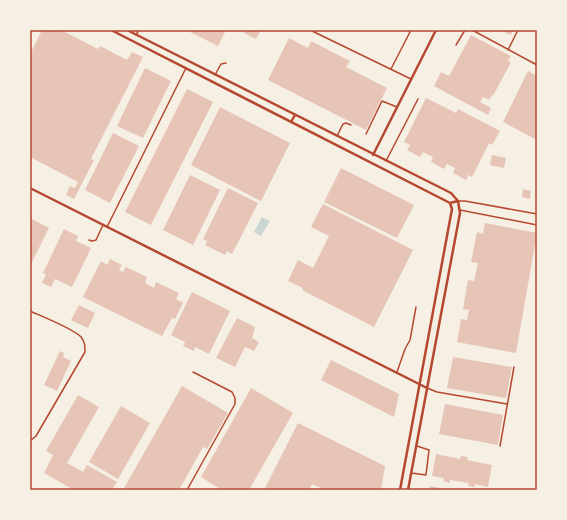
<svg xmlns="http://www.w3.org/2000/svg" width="567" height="520" font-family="Cabin,sans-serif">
<rect width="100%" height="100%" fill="#f6efe4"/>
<path fill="#c9d6d2" d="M262,217L270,221L261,236L254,232Z"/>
<path fill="#e6c5b7" d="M42,30H61L98,49L100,46L127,60L132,52L143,57L91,159L94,160L74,199L66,195L70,186L75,188L78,182L30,157V54Z
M186,30H226L218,46Z
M246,30H261L256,39L244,33Z
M500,30H513L511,35Z
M471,35L511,56L508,61L511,62L493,96L492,95L489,100L483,97L480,102L491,108L488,115L434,86L441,72L449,76Z
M289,38L308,48L311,41L350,61L346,67L387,88L366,130L268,80Z
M145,68L171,81L143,138L117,126Z
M528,71L537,76V140L503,122Z
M187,89L213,102L151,225L125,212Z
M426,98L456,113L458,109L500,131L492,145L489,143L472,177L468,175L466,180L453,173L455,168L447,164L444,169L431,162L433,157L423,152L420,157L407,150L410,145L404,142Z
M220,107L290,143L261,201L191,165Z
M113,133L139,146L110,203L85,190Z
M492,155L506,158L504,168L490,165Z
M341,168L414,205L397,238L324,202Z
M190,175L220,190L193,245L163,230Z
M228,188L258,203L232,254L227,251L225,255L205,245L207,241L203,239Z
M523,189L531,191L530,199L522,197Z
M323,204L413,250L374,327L302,290L303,288L288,281L298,260L313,268L329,236L311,227Z
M30,218L49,228L30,266Z
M485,223L537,233L516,353L457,342L461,319L467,320L469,310L463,309L468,280L474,281L478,263L471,262L477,232L483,234Z
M64,229L78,236L76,241L91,248L72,287L55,279L51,287L42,283L46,274L43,273Z
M110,259L122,265L119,270L123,272L126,267L147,277L145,283L154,288L156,282L179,293L176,299L183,303L175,319L172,318L162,336L83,297L101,261L107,265Z
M192,292L230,311L209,354L195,347L194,351L183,346L185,342L171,335Z
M79,305L95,313L88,328L71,320Z
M237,318L255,327L252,338L259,342L254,351L245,347L235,367L216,358Z
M60,351L64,353L63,357L71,361L57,391L44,385Z
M453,357L512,367L506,398L447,388Z
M331,360L399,394L394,417L321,380Z
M182,386L228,413L207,449L203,447L179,490H123Z
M251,388L293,413L249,490H222L201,477Z
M78,395L99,407L67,463L83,472L87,465L117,482L112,490H74L44,473L53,455L46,451Z
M445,404L503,415L498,445L439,434Z
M121,406L150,423L118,479L89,462Z
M298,423L385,466L381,490H322L323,489L312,484L309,490H269L265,488Z
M436,454L460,459L461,456L468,457L467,460L492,465L488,487L475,484V487L468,486L469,483L450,480V483L443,481L444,478L432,476Z
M430,486L445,489V490H429Z"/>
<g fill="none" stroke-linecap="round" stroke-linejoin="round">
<path stroke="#b5482f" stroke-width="1.5" d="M310,30L411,79
M472,30L537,65
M136,35L139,30
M456,45L465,30
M508,50L518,30
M391,69L411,30
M215,75L221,64L226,63
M366,134L382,101L397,107
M337,136L343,124L346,123L351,125
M386,161L418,99
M458,201H465L537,214
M460,210L537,225
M107,227L186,68
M89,240L92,241L96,240L103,225
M30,311C41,316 74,329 81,337C85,342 85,346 85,352L36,436L30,441
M397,372L405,349L410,340L416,307
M427,388L437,392L507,404
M500,446L514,367
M411,473L426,475L429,450L417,446
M187,490L235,404V398L232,392L193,372"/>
<path stroke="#b5482f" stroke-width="2.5" d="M111,30L450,203L452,209L400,490
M127,30L451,193L458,201L460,213L408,490
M291,122L295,115
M373,155L436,30
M30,188L427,388
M450,203L458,201"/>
</g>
<rect width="567" height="520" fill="none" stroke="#f6efe4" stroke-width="62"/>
<rect x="31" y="31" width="505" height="458" fill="none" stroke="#b5482f" stroke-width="1.5"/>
</svg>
